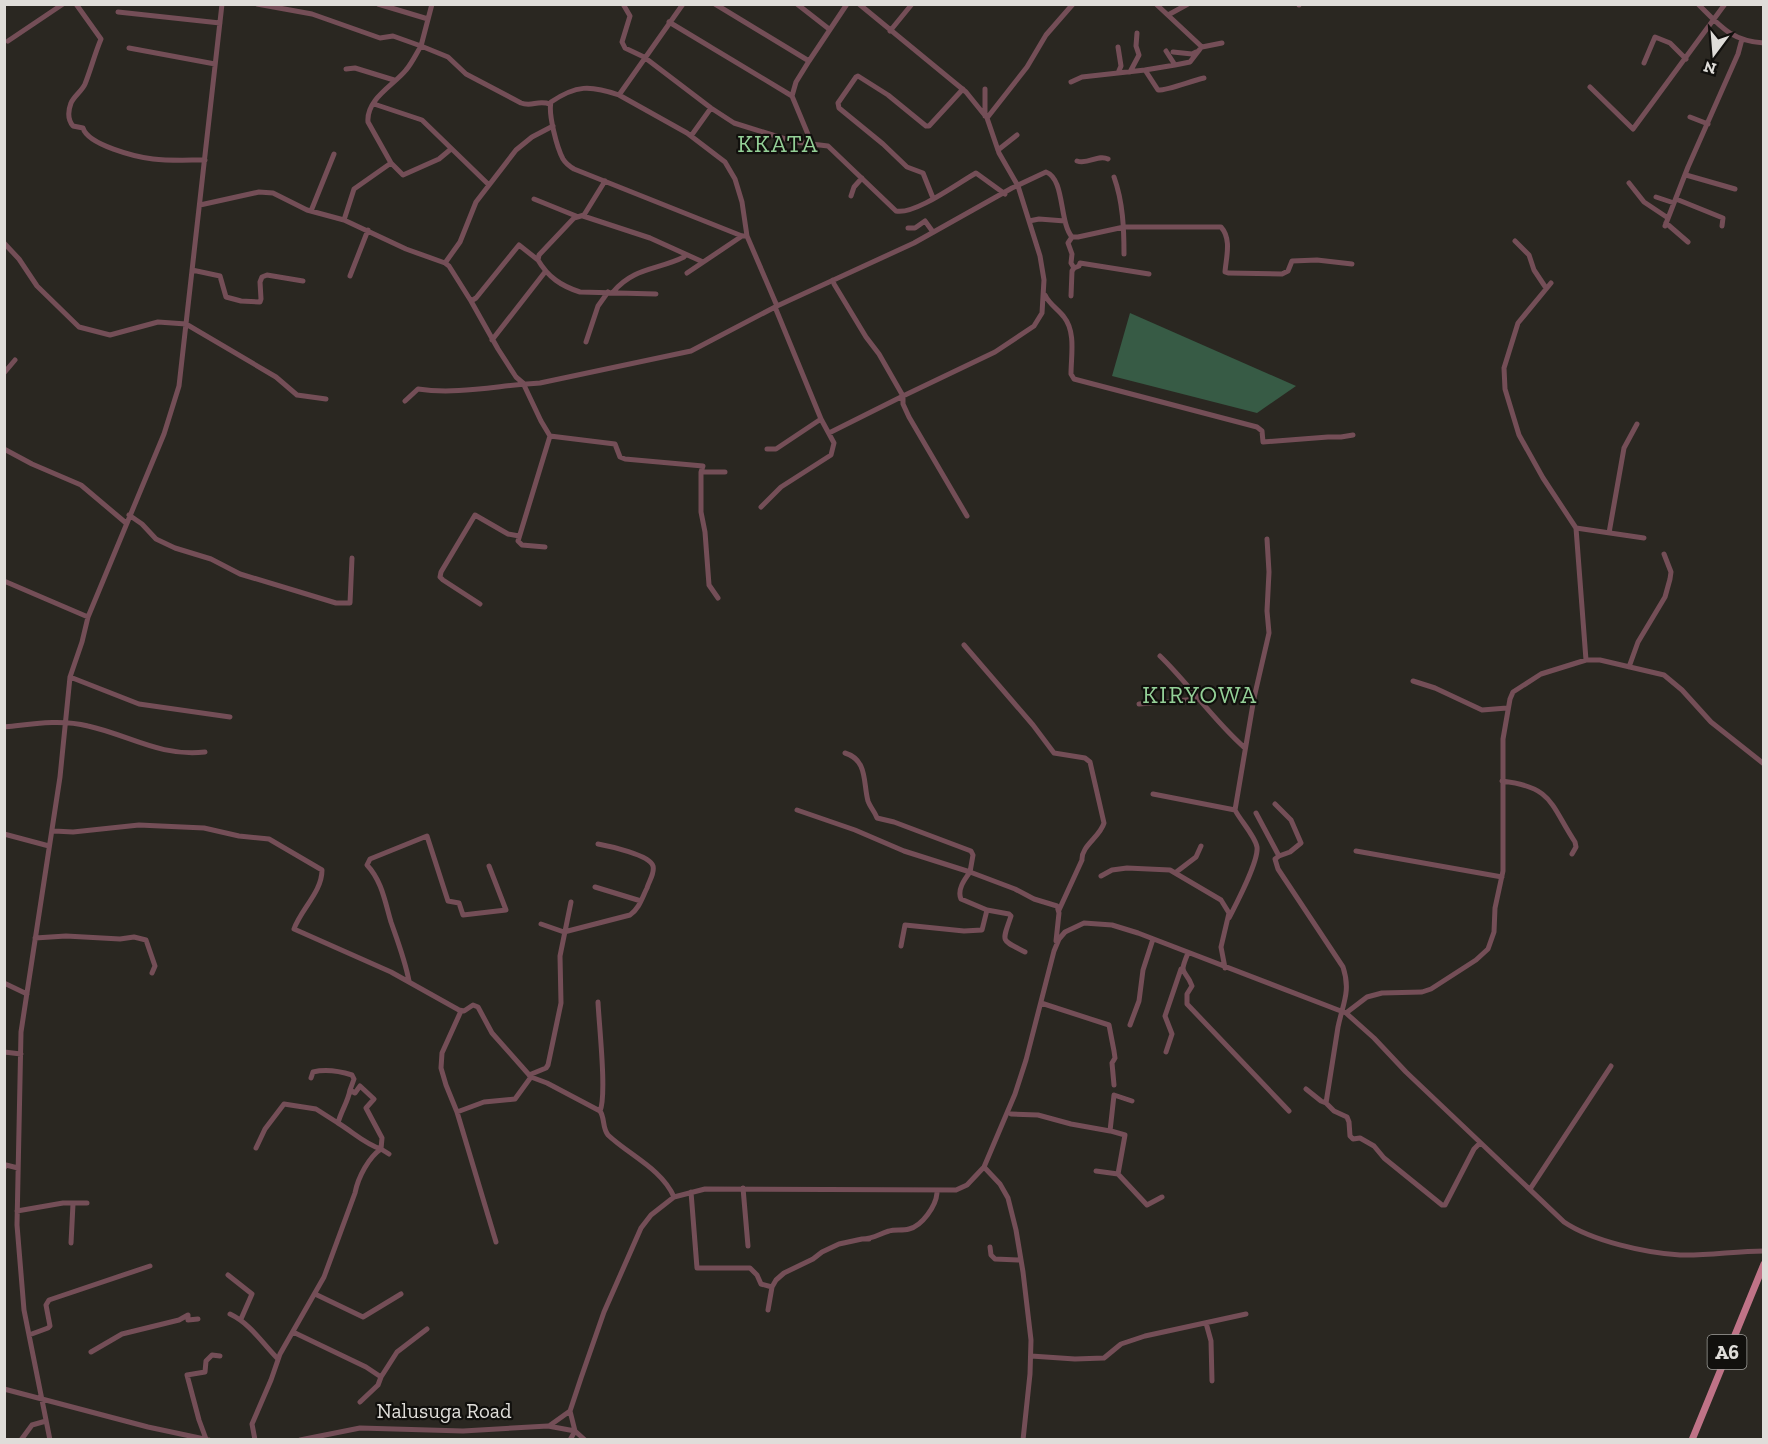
<svg xmlns="http://www.w3.org/2000/svg" width="1768" height="1444" font-family="'Zilla Slab',serif">
<rect width="100%" height="100%" fill="#2a2721"/>
<path fill="#375b45" d="M1130,313L1296,386L1257,413L1112,376Z"/>
<g fill="none" stroke-linecap="round" stroke-linejoin="round">
<path stroke="#744e57" stroke-width="5" d="M76,4L101,39C95,53 91,69 85,84C82,91 74,96 71,103C68,111 68,120 73,126L83,128C88,145 136,157 153,159C170,161 188,160 205,160
M257,4L312,14L380,38L393,36L421,46C416,54 412,63 406,70C394,85 366,99 368,122L391,163L354,189L344,220
M378,4L428,19
M432,4L421,46L448,57L466,74L521,103C532,107 537,100 550,104
M623,4L630,16L622,42L625,48L644,57L711,108L734,123L795,142L828,146L896,211C915,215 958,183 976,173L1005,194
M683,4L619,95C590,85 576,85 551,102C548,114 557,148 563,159C566,164 569,166 574,169L742,236H747
M715,4L809,61L796,82L792,96L812,144
M797,4L829,29
M859,4L966,92L987,118L999,153L1018,186L1040,256L1044,280L1042,313L1034,326L995,352L903,396V404L909,417L967,516
M1156,4L1202,47L1222,43
M1299,4V5
M1698,4C1720,26 1731,41 1764,43
M118,12L220,23
M1168,15L1188,4
M669,22L792,96
M890,31L912,4
M8,41L63,4
M129,48L215,64
M1166,51L1175,65L1190,62L1200,49
M1173,52L1192,54L1196,52
M809,61L847,4
M1644,63L1655,37L1670,43L1686,59
M1175,65L1145,70L1158,90C1170,90 1190,81 1204,78
M346,69L355,68L394,80
M1130,72L1139,55L1136,46L1137,33
M1118,73L1121,66L1118,47
M1071,82L1082,77L1145,70
M1590,87L1633,129L1725,4
M985,89V116
M619,95L687,133L725,162L735,179L742,202L747,236L777,306
M374,104L422,120L489,185
M1690,117L1708,124
M987,118L1027,67L1046,35L1073,4
M691,136L711,108
M998,150L1017,135
M1077,161C1088,165 1098,154 1108,159
M391,163L403,175L439,159L451,149
M1686,175L1735,189
M1114,177C1123,202 1124,229 1124,254
M605,181L584,215L574,218L539,255L538,260C548,277 561,286 580,292L656,294
M1629,183L1644,202L1668,218
M851,196L854,187L862,178
M1656,197L1674,203
M933,198L923,173L907,167L883,144L839,108L838,103L856,77L858,76L888,95L926,126H929L963,89
M534,199L576,216
M1676,199L1723,218L1722,226
M200,205L259,192L273,193L307,210L344,220L406,249L445,263L449,266L471,301L498,349L516,377L523,383L541,421L550,436L518,541L522,545L545,547
M311,211L334,154
M583,216L650,238L703,262
M1029,221L1039,219L1065,221
M1666,223L1688,242
M1665,226L1688,167L1738,54L1742,39
M908,228H915L925,221L933,232
M1072,237H1078L1124,227H1221C1232,239 1226,258 1225,272L1228,273L1282,274L1288,271L1292,261L1317,260L1352,264
M1072,237L1068,243L1072,254L1071,263L1074,268L1079,266L1080,263L1149,274
M1515,241L1529,255L1534,270L1546,288
M4,243L19,259L37,286L79,327L110,335L158,322L186,324L276,377L297,395L326,399
M445,263L460,242L476,202L516,150L532,137L553,126
M192,270L220,276L226,297L241,301L260,302L261,299L260,282L262,277L267,275L303,281
M687,273L742,236
M350,276L368,230
M1551,283L1518,323L1504,368L1505,389L1519,435L1543,478L1576,528L1586,660H1600L1664,675L1682,690L1711,722L1764,764
M613,292C634,267 658,270 684,257L685,254
M1045,295C1049,304 1058,309 1064,317C1076,332 1071,356 1071,374L1074,379L1257,427L1262,431L1263,442L1328,437H1341L1353,435
M1071,296L1072,271L1074,268
M471,301L476,298L519,245L538,260
M492,340L545,272
M586,342L598,306L608,292
M4,373L15,360
M405,401L418,389C458,395 500,385 540,383L691,351L777,306L914,243L1012,188L1046,172C1065,179 1059,222 1072,237
M829,433L903,396L879,354L866,337L834,284L833,280
M550,436L615,444L620,457L625,459L703,466L701,472V512L705,532L709,585L718,598
M4,449L32,464L81,485L126,523
M767,449H776L821,419
M701,472H725
M761,507L781,487L831,455L834,443L821,419L775,307
M129,515L142,524L156,539L175,548L211,559L240,574L336,603H350L352,558
M1576,528L1644,538
M1609,533L1624,448L1637,424
M4,581L88,617
M480,604L443,580L440,577L441,572L475,515L508,534L519,536
M964,645L1033,725L1054,753L1085,758L1090,762L1104,823C1100,837 1081,846 1082,860L1059,910
M1160,656C1190,685 1213,720 1245,748
M1629,667L1638,642L1665,597L1670,579L1671,572L1664,554
M70,677L139,704L230,717
M1413,681L1435,688L1482,710L1507,708
M1139,704L1198,699
M4,727C32,724 61,719 88,726C129,735 160,757 205,752
M1502,781C1553,787 1550,804 1575,842L1576,847L1572,854
M1153,794L1235,810C1240,820 1255,836 1257,847C1259,861 1236,904 1229,918
M1275,804L1291,820L1301,843L1290,852L1279,856
M797,810L855,830L904,851L970,872L973,855L971,851L894,822L877,818C875,812 870,807 868,801C863,783 868,760 845,753
M1235,810L1254,698L1269,633L1267,611L1269,572L1267,539
M1256,813L1279,856
M54,831L73,832L139,825L204,828L239,836L269,839L322,870C322,892 301,909 294,929L391,972L459,1010L464,1011L473,1005L478,1007L492,1033L531,1077L547,1083L600,1111C605,1118 602,1127 608,1135C629,1155 662,1169 674,1197
M4,834L49,846
M1356,851L1502,877
M1279,856L1275,859L1278,869L1343,967C1351,991 1343,1003 1338,1027C1334,1052 1330,1078 1326,1103
M1175,873L1196,857L1201,846
M1101,876L1112,870L1127,868L1170,870L1221,900L1229,913L1221,947L1225,968
M595,887L641,901
M987,910L1009,914L1011,916C1002,943 1000,939 1025,952
M541,924L564,932L630,915C639,909 642,898 647,888C649,881 655,873 653,866C650,855 609,846 598,844
M35,938L66,936L120,939L134,937L146,940L155,966L152,973
M901,946L905,925L964,931L982,930L987,910L961,899C957,890 964,880 970,872L1015,889L1034,899L1057,906L1059,913L1056,941
M1188,953C1178,977 1185,967 1192,986L1187,994V1004L1289,1111
M409,981C405,960 398,942 391,922C385,902 382,881 367,865L370,859L427,836L448,901L459,903L463,915L506,910L489,866
M4,983L27,994
M598,1002C599,1025 607,1095 600,1111
M1041,1003L1109,1025L1114,1051L1115,1058L1112,1063L1114,1085
M461,1011L442,1053L441,1068L446,1085L457,1112L496,1242
M1346,1013L1367,997L1382,993L1422,992L1431,989L1476,960L1488,949L1494,932L1495,908L1503,871V739L1510,699L1513,692L1541,674L1586,660
M1130,1025L1139,1001L1143,970L1153,939
M4,1052L21,1054
M1166,1052L1172,1034L1165,1016L1181,969
M529,1075L546,1068L548,1065L561,1003L560,956L571,902
M311,1078L313,1072C326,1069 339,1071 352,1075L354,1079L350,1090L355,1093L360,1086L374,1099L366,1108L382,1138L381,1149C365,1144 353,1132 338,1123C341,1111 348,1102 350,1090
M1306,1089L1321,1101L1326,1103L1334,1111L1347,1117L1349,1122L1350,1136L1353,1139L1360,1138L1374,1146L1384,1158L1442,1205H1445L1474,1149L1480,1143
M457,1112L484,1102L515,1099L531,1077
M1011,1114L1038,1115L1071,1124L1110,1131L1114,1095L1132,1101
M1111,1131L1125,1135L1118,1174L1096,1171L1118,1174L1147,1205L1162,1197
M256,1148L265,1129L284,1104L316,1109L338,1123
M984,1167L1000,1184L1008,1198L1016,1230L1023,1272L1031,1340L1030,1374L1023,1440
M4,1168L6,1165L18,1168
M743,1188L748,1246
M1530,1189L1611,1066
M691,1192L697,1268H750L757,1275L761,1284L772,1287
M17,1211L63,1203H87
M869,1239H862C873,1239 879,1234 889,1231C895,1229 902,1231 909,1229C922,1226 936,1206 937,1193
M71,1243L73,1204
M990,1247L991,1255L995,1259L1019,1260
M228,1275L252,1294L241,1319
M315,1294L363,1317L401,1294
M768,1310L772,1287L776,1280L784,1273L813,1259L822,1252L839,1244L862,1239
M230,1314C251,1324 262,1343 278,1359
M1206,1323L1211,1341L1212,1381
M293,1332L366,1367L381,1377L378,1385L360,1402
M29,1335L48,1328L50,1326L46,1305L49,1300L150,1266
M91,1352L122,1334L179,1320L188,1315V1320L198,1319
M1031,1356L1075,1359L1104,1358L1121,1344L1145,1336L1246,1314
M381,1377L397,1352L427,1329
M4,1389L148,1427L209,1440
M549,1426L570,1411
M206,1439L199,1420L187,1375L205,1372L206,1361L212,1355L220,1356
M21,1440L32,1425L46,1421
M50,1440L24,1310L17,1225L21,1032L60,777L70,677L82,642L88,617L164,434L179,386L222,4
M255,1440L252,1424L271,1380L280,1354L324,1277L355,1193C358,1177 369,1157 381,1149L389,1154
M300,1440L360,1428L463,1431L548,1426L575,1431L585,1440
M570,1440L575,1431L570,1411L581,1378L604,1312L641,1228L651,1215L674,1197L705,1189L956,1190L967,1185L984,1167L1015,1094L1026,1060L1054,951L1059,939L1065,932L1084,923L1112,925L1138,933L1346,1013L1374,1038L1406,1072L1564,1222C1592,1241 1646,1253 1680,1255C1707,1256 1736,1251 1764,1251"/>
<path stroke="#bf7387" stroke-width="7" d="M1692,1440L1764,1264"/>
</g>
<g text-anchor="middle" stroke-width="4.5" stroke-linejoin="round" paint-order="stroke">
<rect fill="#11100d" stroke="#a1a09c" stroke-width="1.5" x="1707.5" y="1335" width="39" height="34" rx="4.5"/>
<g font-size="20" font-weight="bold" fill="#dfddd9">
<text x="1727" y="1359">A6</text>
</g>
<g font-size="21" fill="#dfddd9" stroke="#11100d">
<text x="444" y="1418">Nalusuga Road</text>
</g>
<g font-size="24" letter-spacing="1.5" fill="#94d097" stroke="#11100d">
<text x="778" y="152">KKATA</text>
<text x="1200" y="703">KIRYOWA</text>
</g>
</g>
<rect width="1768" height="1444" fill="none" stroke="#dfddd9" stroke-width="12"/>
<g transform="translate(1714 54) rotate(196)" stroke="#11100d" stroke-width="4.5" paint-order="stroke">
<path d="M0-4.5L10 22L0 15L-10 22Z" fill="#dfddd9"/>
<text y="-9" font-size="16" font-weight="bold" text-anchor="middle" fill="#dfddd9">N</text>
</g>
</svg>
